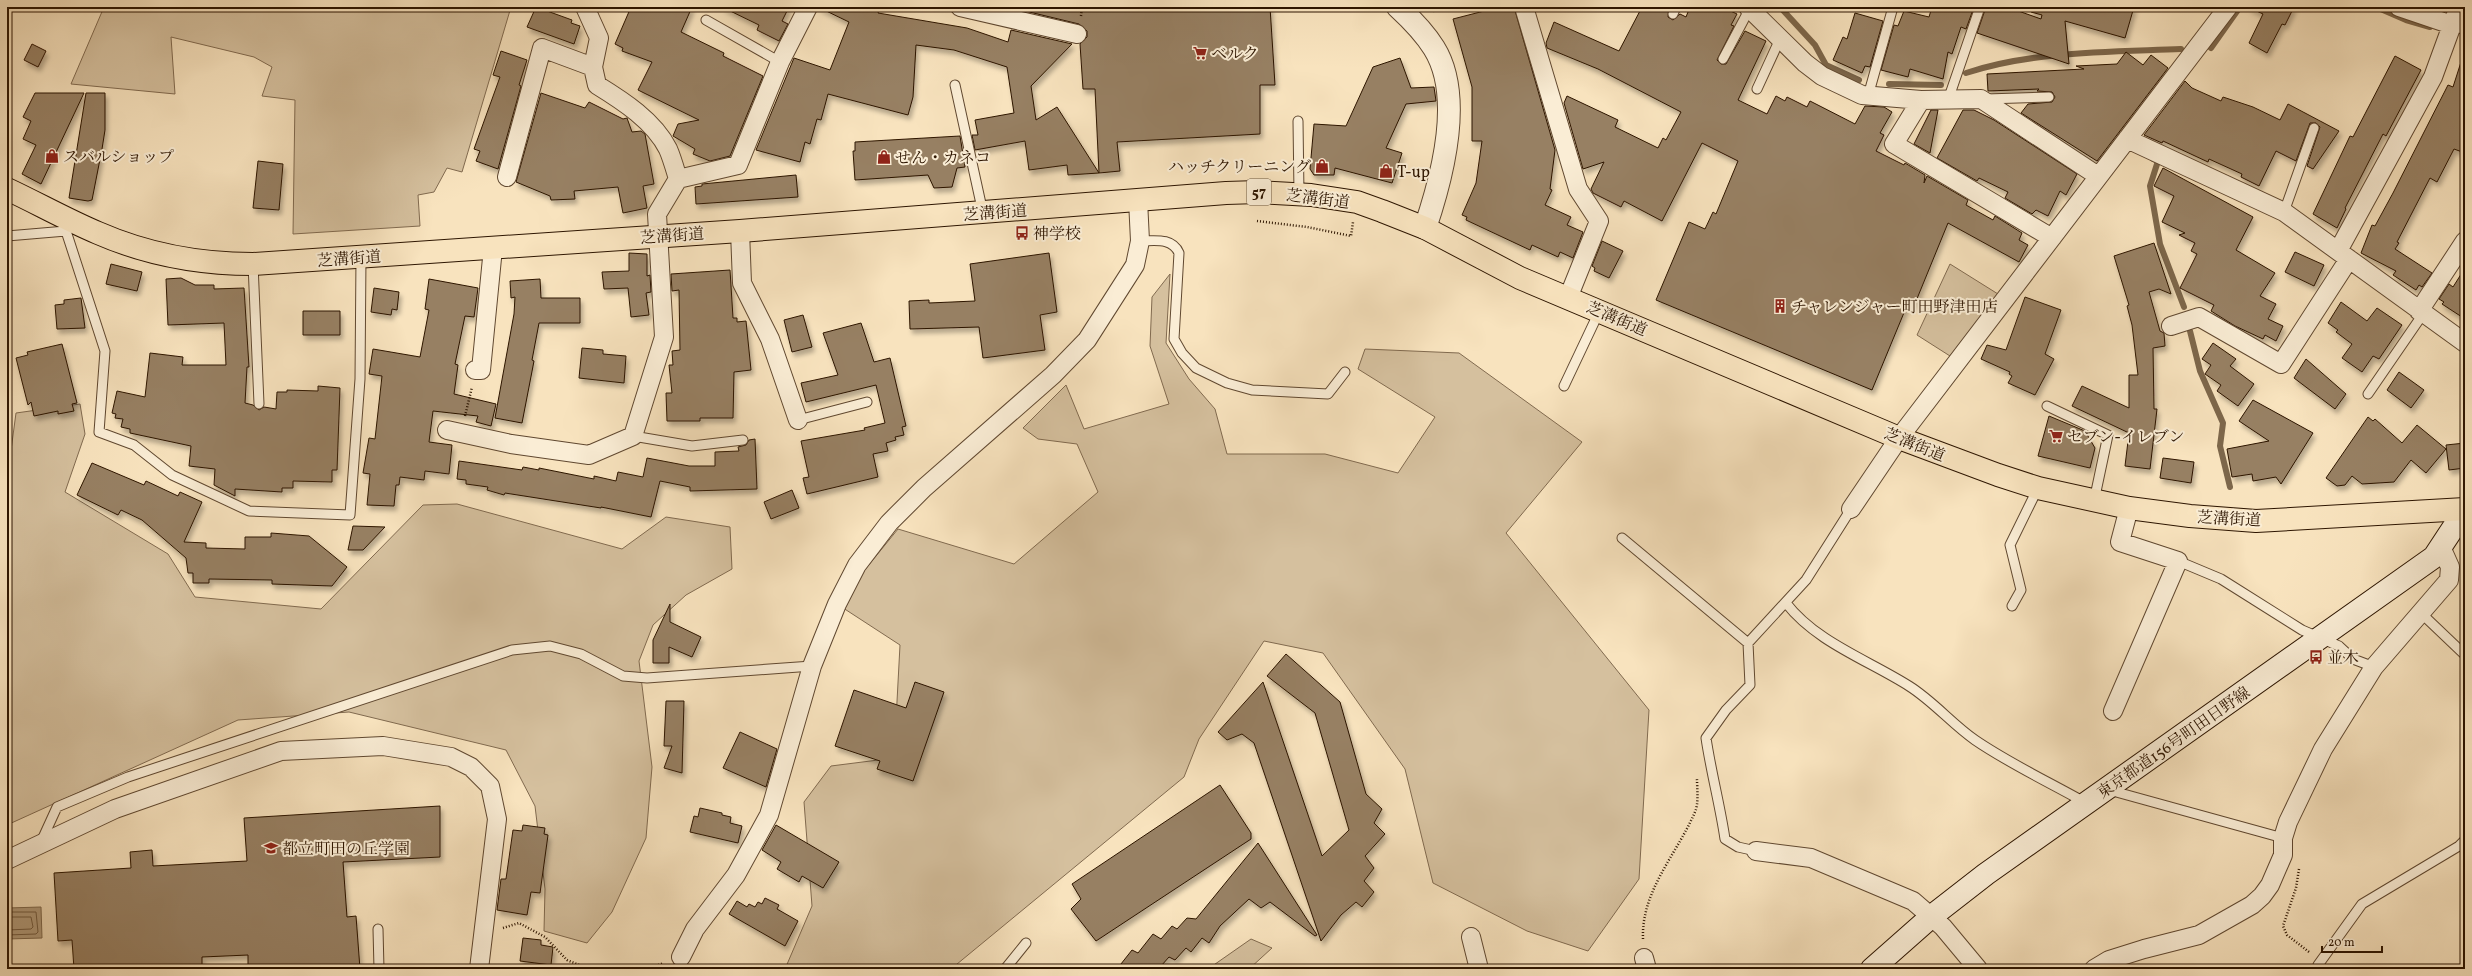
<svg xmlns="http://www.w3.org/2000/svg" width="2472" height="976" font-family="Vollkorn,'Noto Serif JP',serif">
<defs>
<filter id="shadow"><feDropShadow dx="2.5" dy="4.5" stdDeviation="2" flood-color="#0004"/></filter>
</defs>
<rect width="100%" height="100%" fill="#f8e3be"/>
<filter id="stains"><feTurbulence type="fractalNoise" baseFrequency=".005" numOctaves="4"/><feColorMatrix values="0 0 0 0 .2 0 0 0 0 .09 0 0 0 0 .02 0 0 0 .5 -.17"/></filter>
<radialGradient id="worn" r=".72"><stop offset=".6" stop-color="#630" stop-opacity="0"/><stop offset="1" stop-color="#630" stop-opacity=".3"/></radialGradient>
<path fill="#d5c09e" stroke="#816a4f" d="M104,7H511L462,172L447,168L434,192L418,195L420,226L293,234L295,100L262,96L272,67L254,57L171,37L175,94L71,84Z
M1950,264L1998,294L1950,356L1917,335Z
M1170,274L1166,343L1189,379L1215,409L1227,454H1325L1398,473L1435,417L1358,369L1365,349L1459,353L1582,442L1506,533L1649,710L1639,879L1588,951L1527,931L1433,883L1405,769L1323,653L1264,641L1199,739L1184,777L951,969H785L812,906L804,802L831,766L894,758L900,645L837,604L898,529L1014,564L1098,492L1077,444L1038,439L1023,428L1066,385L1084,429L1169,404L1150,346L1152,297Z
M80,404L85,434L65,492L168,554L195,597L321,609L423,505L457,504L622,549L666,517L730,527L732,569L686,595L653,625L639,661L652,767L646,838L612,912L587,943L544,931L545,889L535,806L506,750L349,712L238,720L7,825V480L16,413Z
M1251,939L1272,948L1249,969H1208Z"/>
<path fill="#b39d7d" stroke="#7d674b" d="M41,907L42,938L7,939V908Z"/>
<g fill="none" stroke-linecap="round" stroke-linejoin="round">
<path stroke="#70593e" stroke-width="1" d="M7,912H36L38,932L36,934L7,935
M7,917H31L33,927L31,929L7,930"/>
<path stroke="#7d674b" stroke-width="6" d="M1780,7L1815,45L1826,65L1859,80
M2376,7L2406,20L2430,27
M1434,9L1438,7
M2211,48L2240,7
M1966,73C2031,51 2112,52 2181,49
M1889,84L1941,85
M2153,159L2158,161L2150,186L2160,244L2184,307
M2190,331L2200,371L2223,423L2220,446L2230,487"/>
</g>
<path fill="#978063" stroke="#2d1500" filter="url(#shadow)" d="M536,7L572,20L571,23L580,26L574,44L527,27Z
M631,7H692L681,32L724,53L723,56L763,76L730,156L710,161L693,154L695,149L673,136L678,124L699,120L638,90L652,62L622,51L623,48L615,44Z
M722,7H789L782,21L788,24L779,41L757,30L759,25Z
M818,7H880L878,13L967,28L1008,42L1011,30L1072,44L1031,86L1036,120L1057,107L1099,173L1068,175L1067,165L1029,170L1025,141L975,150L972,135H978L975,120L1014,113L1007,67L954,50L916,45L913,97L908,115L828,94L821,120L817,119L810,144L805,142L800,162L756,150L794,58L830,70L849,22Z
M1017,7H1270L1275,85H1260V134L1117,142L1120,171L1099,173L1095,89H1083L1080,44L1087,37V31L1079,24L1017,9Z
M1487,7H1514L1555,150L1550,189L1552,190L1545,205L1571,217L1567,225L1583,232L1573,258L1560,252L1558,257L1532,245L1530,250L1466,220L1467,217L1462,215L1476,183L1482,141H1472V87L1453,19L1488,10Z
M1642,7H1666L1669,9L1668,17L1673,20L1680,14L1686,17L1690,7H1722L1737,14L1731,25L1734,26L1717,60L1721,64H1726L1745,31L1766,41L1738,100L1767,114L1776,96L1785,101L1787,97L1807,107L1810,101L1855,124L1865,106L1884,107L1892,112L1880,133L1884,135L1876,151L1904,165L1905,163L1925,175L1924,183L1927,176L1968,200L1966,205L1993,220L1995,216L2022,233L2019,240L2028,245L2019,262L1948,223L1914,306L1908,303L1872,390L1656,300L1689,222L1705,229L1713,212L1716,214L1738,161L1702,143L1662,221L1624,201L1621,207L1593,193L1591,189L1604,162L1583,169L1564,103L1567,96L1618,120L1615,127L1658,148L1663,138L1666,140L1681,112L1598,69L1547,48L1546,43L1554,22L1619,51Z
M1932,7H1974L1966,29L1961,27L1952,54L1948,52L1943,79L1910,69L1908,77L1881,70L1894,25L1898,26L1904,11L1929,17Z
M1986,7H2007L2041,19L2042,15L2031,12V7H2134L2125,38L2065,21L2069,64L1977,33Z
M2248,7H2294L2285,25L2282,24L2267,53L2249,43L2263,14Z
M1855,13L1883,21L1870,67L1865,66L1862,73L1833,60L1843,37L1847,39Z
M32,44L46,51L38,67L24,60Z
M501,51L527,60L519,85L521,86L498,169L476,161L480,151L474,149L500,77L493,75Z
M2126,52L2143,65L2151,55L2168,68L2097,161L2021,113L2028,104L2052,102L2055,97L2052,92L2037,91L2039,89L1988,91L1987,74L2084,69L2076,66L2117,64Z
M2395,56L2421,70L2386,136L2383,134L2345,208L2346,209L2337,228L2313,214L2350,136L2353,137Z
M1400,58L1411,88L1434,87L1436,101L1406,104L1386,148L1402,153L1392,183L1335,168L1334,175H1314L1310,169L1314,124L1346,126L1373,67Z
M2462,59H2465V153L2454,149L2437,182L2430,178L2397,242L2399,243L2395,249L2432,273L2422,287L2419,285L2416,290L2393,275L2396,271L2361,253L2372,225L2375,226L2393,193L2448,85L2453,87Z
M2185,81L2192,88L2221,101L2223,97L2253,107L2280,120L2288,104L2339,131L2313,169L2307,166L2320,127L2316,123H2310L2296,161L2276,151L2259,186L2241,177L2242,174L2209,159L2208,162L2163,141L2162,143L2144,135Z
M35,93H84L41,184L22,174L36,145L23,139L31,121L23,117Z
M86,93H105V130L102,149L92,200L88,201L69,198Z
M541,93L585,108L589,102L623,119L627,118L632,132L641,131L645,134L654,184L643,186L647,208L623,213L618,187L574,191L575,199L551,200L550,196L516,182Z
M1931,110H1938L1930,153L1914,144Z
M1963,110H1974L1994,120L2077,174L2066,195L2060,191L2048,216L2036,210L2032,214L2005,198L2008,192L1979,178L1977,181L1937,158Z
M960,136L965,167L957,168L952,187L934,188L928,175L855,180L853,151H855V142Z
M258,161L283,164L279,210L253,208Z
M2163,168L2253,217L2236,250L2275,273L2260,296L2276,304L2268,319L2283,326L2276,341L2265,335L2263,339L2235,326L2211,311L2214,305L2180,288L2197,254L2191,251L2195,243L2179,235L2185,233L2162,222L2174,196L2154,186Z
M796,175L798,197L696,204L695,187L702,186V184Z
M1602,241L1623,251L1609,278L1594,271L1595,268L1592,266Z
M2154,243L2171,294L2159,289L2149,292L2160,331L2164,333L2165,346L2153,348L2154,409H2157L2150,469L2125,466L2129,433L2072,406L2082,386L2129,408V375H2138L2132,325L2127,306L2129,305L2114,256Z
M2295,252L2324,265L2314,286L2285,272Z
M629,253L647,254V276L650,275L651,292L646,293L649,315L631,317L628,288L604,289L602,272L629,271Z
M1049,253L1057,312L1040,315L1045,350L983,358L979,327L910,329L909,301L929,300V303L975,301L970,264Z
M111,264L142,272L137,291L106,284Z
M2465,268V319L2442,304L2444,302L2439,299L2449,284L2453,287Z
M730,270L733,318H737V322L746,321L751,370L734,372L733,418H700V421H667L666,393H672L669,365H673L672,351L680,350L679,290L672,291L671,274Z
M181,278L195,285H214V289L244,288L249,367H247L245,403L253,405L259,410L264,407L276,409L277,392H287V390L318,391V386L340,388L337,470H332V482L293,481V488H282V492L235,489V496L214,485L215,469L189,466L191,446L130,433V429L121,427L123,419L115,418L116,414L112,413L117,391L145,397L150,353L183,357L182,365H226L224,323L168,325L166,279Z
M429,279L478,288L474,317L465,316L455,364L458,365L454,394L496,404L491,426L476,422L478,416L433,411L429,442L452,445L449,474L425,471L424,480L400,477L399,485H396L394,506L367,505L370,474L363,473L369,438L375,439L382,376L369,374L373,349L420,357L429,310L425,309Z
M540,279L541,298H580V323H539L532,360L534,361L522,423L495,418L514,314L515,297L511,298L510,281Z
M374,288L399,292L397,310L392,309L391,315L371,312Z
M2025,297L2061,310L2045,354L2054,359L2035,395L2008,383L2012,376L2009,374L2010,372L1981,359L1987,345L2006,350Z
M81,298L85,328L57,329L55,305L64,304V300Z
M2341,302L2367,321L2377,308L2402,325L2379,359L2373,356L2362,372L2342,358L2352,344L2336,332L2338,330L2328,323Z
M303,311H340V335H303Z
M803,315L812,347L792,352L784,320Z
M861,323L874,362L890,358L906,426L902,427L904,435L895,437L896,440L886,443L888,451L873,454L878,477L807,494L803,478L809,477L801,441L865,430L864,428L885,423L876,385L806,402L801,383L838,375L823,333Z
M2213,343L2236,359L2230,366L2254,384L2238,406L2217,391L2221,385L2205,374L2211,365L2202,359Z
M62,344L77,403L72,404L74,411L58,414V411L34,416L31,402L28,405L16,358L28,355L27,352Z
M582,348L603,350V354L626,356L624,383L579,378Z
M2306,359L2346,394L2335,409L2294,378Z
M2399,372L2424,390L2411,408L2387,390Z
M2253,400L2313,433L2281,484L2276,477L2253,481L2252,474L2232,477L2227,449L2269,441L2239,421Z
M2049,416L2085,431L2095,448L2090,468L2038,456Z
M2368,417L2373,421L2375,419L2402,443L2417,425L2446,449L2426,473L2411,460L2394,482L2362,484L2352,476L2345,485L2337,486L2326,478Z
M755,439L757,489L690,491V487L660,481L651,517L601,507V508L505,493L504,495L487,490L488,487L466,484V480L457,479L459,461L522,470L523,467L539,470V468L594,479V476L616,481L618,472L643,477L647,458L689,466H715V452L739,451L738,447L746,445L749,440Z
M2465,443V468L2449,470L2446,445Z
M2163,458L2194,462L2191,483L2160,478Z
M92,463L144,485L146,481L178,496L180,492L202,502L184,542L206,543V548L245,549V537H271V533L309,536L347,567L332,586L272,584V580L209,579V583H193V573H188L186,558L142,520L121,510L118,515L77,495Z
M792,490L799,508L771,519L764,502Z
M353,526L385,527L363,550H348Z
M670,604V622L701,637L692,657L669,647V663H653V640Z
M1286,654L1340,702L1366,794L1382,809L1374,823L1385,834L1365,856L1374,868L1364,881L1374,892L1362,907L1356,902L1341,915L1321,941L1254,743L1242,734L1227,740L1218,732L1263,682L1322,856L1349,830L1315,713L1267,676Z
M915,682L944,692L913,781L877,769L880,761L835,746L854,690L906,708Z
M666,701H684L682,773L664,768L672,746H664Z
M740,732L777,749L766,787L723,768Z
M1220,785L1251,833V839L1096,941L1071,909L1081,899L1072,884Z
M440,806V857L343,862L347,917L356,916L360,969H248V955L202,957V969H74L72,940L58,941L54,873L131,868L130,852L152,850L153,866L247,861L244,818Z
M700,808L722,813V815L731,817L730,823L742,826L738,843L690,832L694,816L698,817Z
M523,825L545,828L544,834L548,835L540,893L531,892L527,915L497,910L501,879H506L513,830L522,831Z
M776,825L839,862L823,888L802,876L799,882L777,869L781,862L762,850Z
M1258,843L1317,935L1315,936L1270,902L1261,908L1249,899L1220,926L1209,943L1202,938L1191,952L1186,948L1175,960L1169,957L1161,966L1166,969H1117L1132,950L1138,953L1153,934L1161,939L1172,926L1177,929L1187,918L1196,919Z
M765,898L779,905L777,909L798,921L785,946L729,914L737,901L747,907L749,904L755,907L758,902L762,904Z
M523,938L541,940V945L553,947L551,965L520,961Z"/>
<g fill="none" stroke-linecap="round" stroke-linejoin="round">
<defs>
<path id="service" d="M1673,14L1676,7
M706,20L780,62
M2452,25L2465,30
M1723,59L1750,8
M955,85L983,213
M1757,89L1780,39
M1868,96L1893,7
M1986,99L2049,97
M1948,100L1980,7
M1298,121L1299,194
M2284,212L2314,128
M74,222L66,231L105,351L99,432L134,445L172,475L249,511L350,515L360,379L361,257
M7,236L66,231
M1140,241C1154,241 1172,237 1179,253L1174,339L1182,353L1196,368L1227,383L1252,390L1328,394L1345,372
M253,264L259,404
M1564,386L1599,312
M2368,394L2423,314
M2047,406L2108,435L2094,501
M798,420L867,402
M633,436L692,446L743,440
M1622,538L1748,643
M2178,561L2221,579L2302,630L2339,646L2353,659L2374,667
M1786,603C1816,642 1868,660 1909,686C1933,701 1952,724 1975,740C2010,764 2049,782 2086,803
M2012,606L2021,590L2010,545L2038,488
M2422,614L2465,655
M2109,790L2283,838
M41,842L57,807L128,777L512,650L550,646L581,654L623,676L647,678L812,666
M1756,851L1738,847L1725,839C1720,805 1711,772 1706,738L1726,710L1750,685L1748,643L1806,580L1851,509
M378,929L379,969
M2318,965L2362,904L2459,846L2465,840
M1005,969L1026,943"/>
<path id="minor" d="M960,7L1077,34
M1524,7L1578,189L1599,221L1568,298
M1748,7L1805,63L1822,76L1862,95L1921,100L1981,99L2098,176
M2399,7L2452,25L2459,7
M1921,100L1894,144L2052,238
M2127,139L2284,212L2465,343
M507,177L542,48L593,67
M678,179L738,165L780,62L808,7
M740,231L742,283L770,339L798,420
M2338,251L2433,77L2452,25
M2419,311L2465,241
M2171,326L2199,317L2281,364L2349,259
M475,370H481L493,248
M447,430L511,444L589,455L633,436L664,337L657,214L678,179C675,169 672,158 668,149C654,121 623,101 597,85L593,67L599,38L585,7
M1851,509L1899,438L2228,7
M2113,711L2178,561L2120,542L2129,508
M1756,851L1811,858L1913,901L1943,927L1978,969
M7,860L115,809L281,751L383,746L451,757L471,767L490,786L497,819L479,969
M1471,937L1479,969
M681,957L695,929L736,875L769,815L812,666L837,604L857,565L889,523L924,488L1053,375L1087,340L1135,265L1140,241L1138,200
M1644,958L1647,969
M2094,969L2109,960L2144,949L2199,935L2252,905L2262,896L2270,885L2283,855V838L2288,822L2323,749L2374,667L2449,580L2450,567L2442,549"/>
<path id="tertiary" d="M1398,7C1411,19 1424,32 1434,48C1464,96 1442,178 1425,228"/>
<path id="secondary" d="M1872,969L1932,916L1986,874L2434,557L2465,510"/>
<path id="primary" d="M7,189C37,203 67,220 98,233C146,254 200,264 253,264L740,231L1226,193L1258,192L1311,195L1357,202L1382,211L1425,228L1520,278L1899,438L1998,475L2038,488L2129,508L2190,516L2256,521L2465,509"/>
</defs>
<use href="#service" stroke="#604830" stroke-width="11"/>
<use href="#minor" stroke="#604830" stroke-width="20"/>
<use href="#tertiary" stroke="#604830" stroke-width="24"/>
<use href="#secondary" stroke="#2d1500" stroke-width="24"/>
<use href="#primary" stroke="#2d1500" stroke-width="24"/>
<path stroke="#2d1500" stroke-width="2.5" stroke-dasharray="1 2" stroke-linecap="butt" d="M1081,16L1082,7
M1257,221L1307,227L1351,236L1353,222
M465,416L472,387
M2299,869L2296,888L2283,926L2287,935L2309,952
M503,928L519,923L545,937L567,960L589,969
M1643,939C1641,891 1677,854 1695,812C1699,803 1697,788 1697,779
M647,969L664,963"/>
<use href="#service" stroke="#faedd5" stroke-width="9"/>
<use href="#minor" stroke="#faedd5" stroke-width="18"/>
<use href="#tertiary" stroke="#faedd5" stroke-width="22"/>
<use href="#secondary" stroke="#faedd5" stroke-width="22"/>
<use href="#primary" stroke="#f8e3be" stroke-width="22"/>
</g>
<defs>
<symbol id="supermarket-bare" viewBox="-9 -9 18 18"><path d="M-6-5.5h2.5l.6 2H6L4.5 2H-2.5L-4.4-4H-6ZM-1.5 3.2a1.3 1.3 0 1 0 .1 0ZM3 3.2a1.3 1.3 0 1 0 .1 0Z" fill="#8f2418" stroke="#faedd5" stroke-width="2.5" paint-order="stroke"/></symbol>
<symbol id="shop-bare" viewBox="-9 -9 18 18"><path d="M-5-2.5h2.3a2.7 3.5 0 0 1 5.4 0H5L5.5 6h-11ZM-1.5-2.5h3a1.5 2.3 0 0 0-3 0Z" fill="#8f2418" stroke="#faedd5" stroke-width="2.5" paint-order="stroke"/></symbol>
<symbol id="bus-bare" viewBox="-9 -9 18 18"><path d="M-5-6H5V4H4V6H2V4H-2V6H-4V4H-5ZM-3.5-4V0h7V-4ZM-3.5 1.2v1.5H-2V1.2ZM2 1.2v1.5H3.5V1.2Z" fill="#8f2418" stroke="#faedd5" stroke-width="2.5" paint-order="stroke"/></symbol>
<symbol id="building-bare" viewBox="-9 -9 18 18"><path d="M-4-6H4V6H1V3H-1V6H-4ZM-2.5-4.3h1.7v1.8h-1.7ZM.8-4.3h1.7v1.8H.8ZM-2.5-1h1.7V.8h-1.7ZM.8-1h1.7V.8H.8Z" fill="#8f2418" stroke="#faedd5" stroke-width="2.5" paint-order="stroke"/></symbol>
<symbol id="school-bare" viewBox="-9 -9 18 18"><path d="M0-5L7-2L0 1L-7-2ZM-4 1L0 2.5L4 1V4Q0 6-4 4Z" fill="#8f2418" stroke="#faedd5" stroke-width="2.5" paint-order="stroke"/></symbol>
</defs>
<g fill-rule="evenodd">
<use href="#supermarket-bare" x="1190" y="43" width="20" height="20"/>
<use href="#shop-bare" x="42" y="146" width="20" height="20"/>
<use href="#shop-bare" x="874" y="147" width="20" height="20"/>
<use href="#shop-bare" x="1312" y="156" width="20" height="20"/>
<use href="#shop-bare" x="1376" y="161" width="20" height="20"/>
<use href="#bus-bare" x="1012" y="223" width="20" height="20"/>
<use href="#building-bare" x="1770" y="296" width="20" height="20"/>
<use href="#supermarket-bare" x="2046" y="426" width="20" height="20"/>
<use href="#bus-bare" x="2306" y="647" width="20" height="20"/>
<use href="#school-bare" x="261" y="838" width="20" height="20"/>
</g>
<g text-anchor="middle" stroke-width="4" stroke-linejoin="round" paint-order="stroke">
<rect fill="#faedd5" stroke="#6a5640" stroke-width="1" x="1247" y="179" width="24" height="26" rx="3"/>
<g font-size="15" font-weight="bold" fill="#2d1500">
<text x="1259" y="197">57</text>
</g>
<g font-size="16" fill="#2d1500" stroke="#faedd5" text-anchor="start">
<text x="1211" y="59">ベルク</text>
<text x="63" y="162">スバルショップ</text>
<text x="895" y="163">せん・カネコ</text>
<text x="1311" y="172" text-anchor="end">ハッチクリーニング</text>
<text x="1397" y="177">T-up</text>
<text x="1033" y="239">神学校</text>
<text x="1791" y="312">チャレンジャー町田野津田店</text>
<text x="2067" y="442">セブン-イレブン</text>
<text x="2327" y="663">並木</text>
<text x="282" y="854">都立町田の丘学園</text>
</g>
<g font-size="16" fill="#2d1500" stroke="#faedd5">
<text transform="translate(1318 198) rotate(7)" y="6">芝溝街道</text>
<text transform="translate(995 212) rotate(-4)" y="6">芝溝街道</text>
<text transform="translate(672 235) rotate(-4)" y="6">芝溝街道</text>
<text transform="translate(349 258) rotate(-4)" y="6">芝溝街道</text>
<text transform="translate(1617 318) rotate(23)" y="6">芝溝街道</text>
<text transform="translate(1915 444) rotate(22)" y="6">芝溝街道</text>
<text transform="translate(2229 518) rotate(3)" y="6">芝溝街道</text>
<text transform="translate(2173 742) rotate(-35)" y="6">東京都道156号町田日野線</text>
</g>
</g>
<rect width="2472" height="976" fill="none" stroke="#f8e3be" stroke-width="24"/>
<rect x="8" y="8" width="2456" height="960" fill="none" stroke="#2d1500" stroke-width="2"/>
<rect x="12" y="12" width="2448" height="952" fill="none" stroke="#2d1500"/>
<path d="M2322 946v6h60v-6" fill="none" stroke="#2d1500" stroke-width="2"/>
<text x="2328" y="946" font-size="12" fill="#2d1500" stroke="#faedd5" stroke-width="3" paint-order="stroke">20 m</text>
<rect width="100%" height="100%" filter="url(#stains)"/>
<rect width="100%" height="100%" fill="url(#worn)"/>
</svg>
